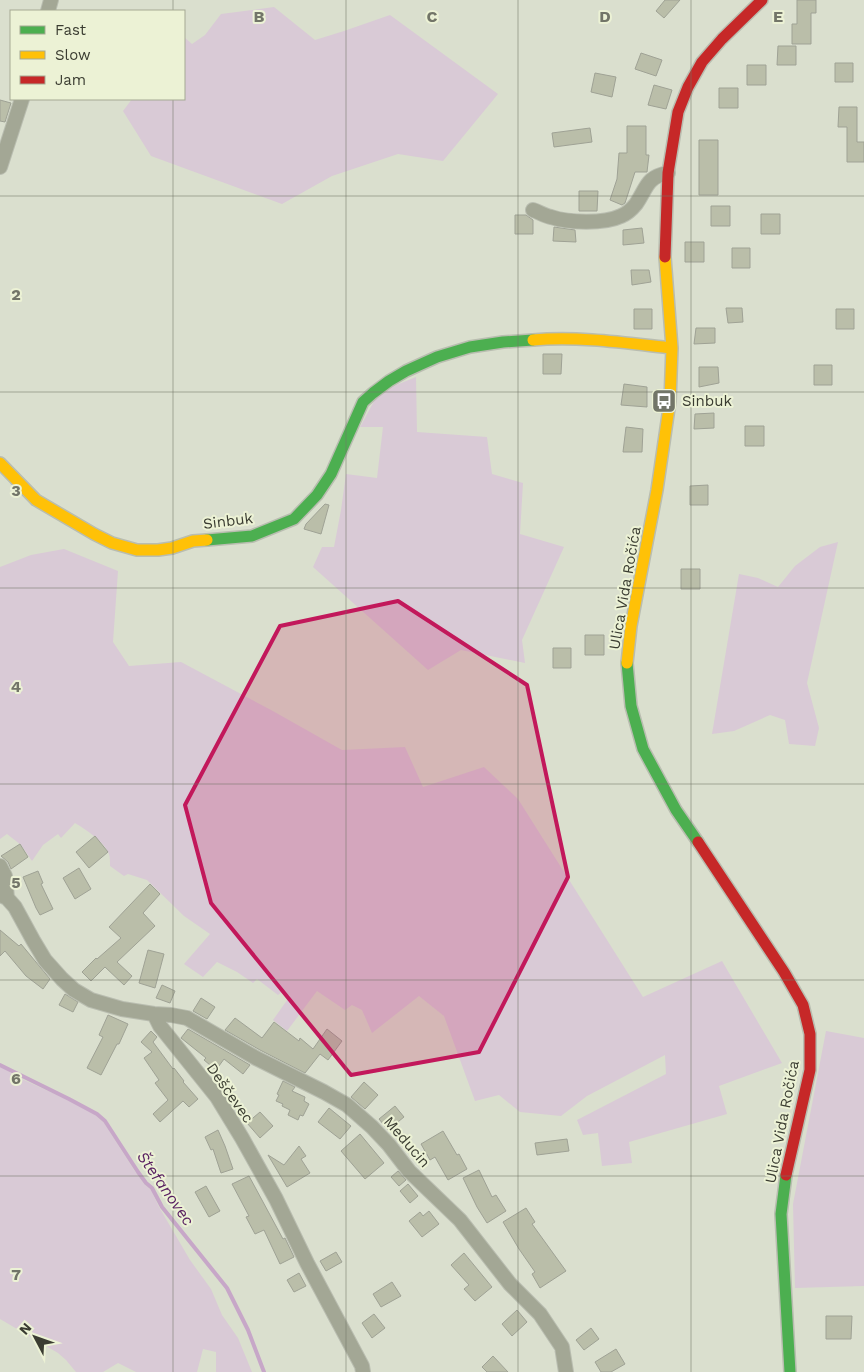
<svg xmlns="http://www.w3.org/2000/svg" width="864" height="1372" font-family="'Work Sans',sans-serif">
<rect width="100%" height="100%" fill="#dadfce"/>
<path fill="#d9cad6" d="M274,7L315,40L344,31L390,15L498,94L443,161L398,154L332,176L282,204L151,156L123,111L132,99H184V37L192,44L205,35L221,14Z
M416,377L417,432L487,437L492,474L523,483L520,534L564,547L522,640L525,663L461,650L428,670L313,567L322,547H334L341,510L346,474L377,478L383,427H360L379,392Z
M838,542L807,683L819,728L815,746L789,744L785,720L770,715L734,731L712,734L739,574L758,578L778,587L795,566L820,547Z
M64,549L118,571L113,642L129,666L181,662L271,710L342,750L405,747L423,787L484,767L518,799L643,997L722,961L782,1063L719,1086L727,1114L629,1142L632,1163L602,1166L598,1133L583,1135L577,1120L666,1074L665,1055L587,1096L561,1116L520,1112L499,1095L475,1101L444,1016L419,996L372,1033L362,1010L352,1005L345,1010L317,991L287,1031L273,1020L290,996L283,991L278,995L257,979L253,983L237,972L217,962L203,977L184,964L210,934L184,916L147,880L128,874L124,876L110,866C110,862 110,857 109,854C105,842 85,829 75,823L61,838L58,834L43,845L32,861L21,845L7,834L0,839V567L31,555Z
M826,1031L864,1038V1286L795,1288L793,1204Z
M0,1064L13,1075L68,1100L94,1114L104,1123L134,1170L144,1184L151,1190L159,1207L190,1260L211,1289L222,1315L238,1338L252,1372H216V1352L203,1349L197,1372H136L118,1363L103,1372H76L66,1360L58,1353L0,1319Z"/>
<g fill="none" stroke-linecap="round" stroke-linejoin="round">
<path stroke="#c7a7c8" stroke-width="4" d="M0,1065L69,1099L97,1114L105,1121L138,1172L146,1183L152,1188L162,1207L227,1288L248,1330L264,1372"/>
</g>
<path fill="#babea9" stroke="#9fa295" d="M665,0H680L664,18L656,11Z
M797,0H816V13H811V44H792V24H797Z
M778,46H796V65H777Z
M641,53L662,60L656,76L635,69Z
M835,63H853V82H835Z
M747,65H766V85H747Z
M595,73L616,77L612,97L591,92Z
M654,85L672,90L666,109L648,105Z
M719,88H738V108H719Z
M0,100L11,103L5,122L0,121Z
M839,107H857V142H864V162H847V127H838Z
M627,126H646V155H649L647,172H635L625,203L622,205L610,200L617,179L619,153H627Z
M590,128L592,142L554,147L552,133Z
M699,140H718V195H699Z
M579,191H598L597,211H579Z
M711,206H730V226H711Z
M761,214H780V234H761Z
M515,215H526L533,220V234H515Z
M554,227L575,230L576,242L553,241Z
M642,228L644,243L623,245V230Z
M685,242H704V262H685Z
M732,248H750V268H732Z
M631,270H649L651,282L632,285Z
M726,308H742L743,322L728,323Z
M634,309H652V329H634Z
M836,309H854V329H836Z
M696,328H715V343L694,344Z
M543,354H562L561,374H543Z
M814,365H832V385H814Z
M699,367H718L719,383L699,387Z
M624,384L647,387V407L621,405Z
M714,413V428L694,429L695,414Z
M745,426H764V446H745Z
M626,427L643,429L642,452H623Z
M708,485V505H690V486Z
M325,504L329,505L321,534L304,529L306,524Z
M681,569H700V589H681Z
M585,635H604V655H585Z
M553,648H571V668H553Z
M95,836L108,852L89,868L76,852Z
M20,844L28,857L11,869L8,862L1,856Z
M79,868L91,889L75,899L63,878Z
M38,871L43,883L41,884L53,909L40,915L36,908L23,877Z
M150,884L160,894L143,913L155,926L117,962L132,976L124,985L105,967L91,981L82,972L96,958L97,959L121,938L109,927Z
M0,930L19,946L21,944L50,979L43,989L26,976L5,951L0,956Z
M148,950L164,954L155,988L139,983Z
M162,985L175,991L170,1003L156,998Z
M65,994L78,1002L73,1012L59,1005Z
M201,998L215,1007L207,1019L193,1011Z
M108,1015L128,1024L119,1044H117L101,1075L87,1068L103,1037L99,1035Z
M235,1018L262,1038L274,1022L299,1041L300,1038L313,1049L327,1029L342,1041L328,1060L320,1054L305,1073L260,1050L225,1030Z
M188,1029L250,1065L243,1074L224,1059L216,1070L204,1060L206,1058L181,1038Z
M151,1031L157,1037L153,1042L173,1069L174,1068L184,1081L183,1082L198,1099L189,1107L183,1101L160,1122L153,1114L168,1100L155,1083L159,1080L144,1058L152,1052L141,1042Z
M283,1081L295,1087L292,1091L305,1097L304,1101L309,1104L303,1116L300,1115L298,1120L288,1115L290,1110L282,1106L283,1104L276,1101L279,1095L277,1094Z
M364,1082L378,1095L365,1109L351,1097Z
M395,1106L404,1117L388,1130L379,1119Z
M329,1108L351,1126L340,1139L318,1122Z
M260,1112L273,1126L260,1138L247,1123Z
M218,1130L225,1146L233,1169L221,1173L213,1149L211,1150L205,1137Z
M443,1131L457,1155L459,1154L467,1169L448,1180L435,1157L430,1160L421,1144Z
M360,1134L384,1163L365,1179L341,1151Z
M567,1139L569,1151L537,1155L535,1143Z
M299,1146L306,1156L301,1159L310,1173L287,1187L268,1155L284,1165Z
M479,1170L492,1197L496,1195L506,1211L487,1223L477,1207L463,1178Z
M398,1171L406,1180L399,1186L391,1177Z
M249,1176L283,1239L285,1238L294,1257L280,1264L264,1230L255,1234L246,1217L249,1216L232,1184Z
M408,1184L418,1196L410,1203L400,1191Z
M206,1186L220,1211L209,1217L195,1192Z
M526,1208L535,1222L532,1224L566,1271L540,1288L532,1274L535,1272L519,1249L503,1222Z
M429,1211L439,1224L422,1237L409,1221L420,1212L423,1216Z
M336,1252L342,1262L326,1271L320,1261Z
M464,1253L492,1287L475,1301L464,1289L469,1285L451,1265Z
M299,1273L306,1286L294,1292L287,1280Z
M392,1282L401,1296L381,1307L373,1294Z
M517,1310L527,1322L512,1336L502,1324Z
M374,1314L385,1328L372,1338L362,1323Z
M826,1316H852L851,1339H826Z
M591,1328L599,1339L584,1350L576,1340Z
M616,1349L625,1364L611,1372H601L595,1362Z
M493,1356L508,1372H487L482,1367Z"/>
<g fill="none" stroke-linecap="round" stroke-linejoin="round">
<defs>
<path id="street" d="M48,11L51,0
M0,167L22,99
M533,210C539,212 545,216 551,217C569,223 604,224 621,216C626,214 632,209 636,204C647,188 646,177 668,173
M0,866L5,876L7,898
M0,895L7,898L15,907L33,940L45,960L62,979L74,990L91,1000L122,1009L154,1014L171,1015L187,1018L256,1058L324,1092L347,1105L372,1127L389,1145L409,1171L460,1220L510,1284L540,1314L562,1347L566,1372
M154,1014L160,1026L217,1097L242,1138L276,1199L307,1263L362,1366L363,1372"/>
<path id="fast" d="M207,540L252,536L294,519L317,495L331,474L363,402L373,393L389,381L406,371L437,357L470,347L503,342L533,340
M627,663L631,706L643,749L676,810L698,842
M786,1175L781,1214L790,1372"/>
<path id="slow" d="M533,340C579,336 626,343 672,348
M0,463L36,500L94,534L112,543L137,550H158L172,548L193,541L207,540
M627,663L631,626L657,490L670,401L672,348L665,257"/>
<path id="jam" d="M665,257L668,173L678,112L688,87L702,62L722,39L762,0
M698,842L784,972L803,1005L810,1034V1070L786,1175"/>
</defs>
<use href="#street" stroke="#b9bdb0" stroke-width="16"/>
<use href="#fast" stroke="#b9bdb0" stroke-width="14"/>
<use href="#slow" stroke="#b9bdb0" stroke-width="14"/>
<use href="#jam" stroke="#b9bdb0" stroke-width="14"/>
<use href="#street" stroke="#a3a795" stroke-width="14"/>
<use href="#fast" stroke="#4caf50" stroke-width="11"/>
<use href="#slow" stroke="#ffc107" stroke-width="11"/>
<use href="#jam" stroke="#c62828" stroke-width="11"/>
</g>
<path fill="#c2185b" fill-opacity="0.2" stroke="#c2185b" stroke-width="4" stroke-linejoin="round" d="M398,601L527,685L568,877L479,1052L351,1075L211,903L185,805L280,626Z"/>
<path fill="none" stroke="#727568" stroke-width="1" stroke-opacity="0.55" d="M173,0V11M346,0V1372M518,0V1372M691,0V1372M173,99V1372M0,196H864M0,392H864M0,588H864M0,784H864M0,980H864M0,1176H864"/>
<defs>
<symbol id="bus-square" viewBox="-11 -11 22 22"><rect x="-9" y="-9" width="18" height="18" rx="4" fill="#727568" stroke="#ecf2d5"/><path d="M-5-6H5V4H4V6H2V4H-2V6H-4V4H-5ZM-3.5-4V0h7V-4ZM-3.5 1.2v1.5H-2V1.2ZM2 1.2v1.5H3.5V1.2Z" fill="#fff"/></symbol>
</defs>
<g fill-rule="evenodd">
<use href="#bus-square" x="650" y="387" width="28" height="28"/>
</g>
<g text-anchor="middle" stroke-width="4" stroke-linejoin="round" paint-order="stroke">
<g font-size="15" fill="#3a3c31" stroke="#ecf2d5" text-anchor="start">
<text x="682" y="406">Sinbuk</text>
</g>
<g font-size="15" fill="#3a3c31" stroke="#ecf2d5">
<text transform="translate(228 521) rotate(-7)" y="5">Sinbuk</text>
<text transform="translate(625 588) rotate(-80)" y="5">Ulica Vida Ročića</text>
<text transform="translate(230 1093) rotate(55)" y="5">Deščevec</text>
<text transform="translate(782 1122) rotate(-79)" y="5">Ulica Vida Ročića</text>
<text transform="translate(407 1142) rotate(49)" y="5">Meducin</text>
</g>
<g font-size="16" font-style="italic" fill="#571e60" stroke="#ecf2d5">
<text transform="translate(166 1188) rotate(55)" y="6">Štefanovec</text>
</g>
</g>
<g font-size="16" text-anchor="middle" font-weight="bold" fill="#727568" stroke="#ecf2d5" stroke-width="4" stroke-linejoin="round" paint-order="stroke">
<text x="259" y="22">B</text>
<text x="432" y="22">C</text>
<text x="605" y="22">D</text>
<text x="778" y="22">E</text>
<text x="16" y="300">2</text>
<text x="16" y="496">3</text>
<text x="16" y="692">4</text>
<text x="16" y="888">5</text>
<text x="16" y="1084">6</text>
<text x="16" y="1280">7</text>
</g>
<rect x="10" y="10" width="175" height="90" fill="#ecf2d5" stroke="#a5a993"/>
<rect x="20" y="26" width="25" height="8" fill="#4caf50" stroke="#a5a993"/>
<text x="55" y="35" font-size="15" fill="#3a3c31">Fast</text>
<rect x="20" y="51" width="25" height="8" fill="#ffc107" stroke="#a5a993"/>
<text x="55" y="60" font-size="15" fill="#3a3c31">Slow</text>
<rect x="20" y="76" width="25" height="8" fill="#c62828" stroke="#a5a993"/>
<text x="55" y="85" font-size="15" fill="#3a3c31">Jam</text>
<g transform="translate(35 1337) rotate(311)" stroke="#ecf2d5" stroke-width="4" paint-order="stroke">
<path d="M0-4L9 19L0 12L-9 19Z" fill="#3a3c31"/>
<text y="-8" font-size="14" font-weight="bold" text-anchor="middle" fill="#3a3c31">N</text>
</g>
</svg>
